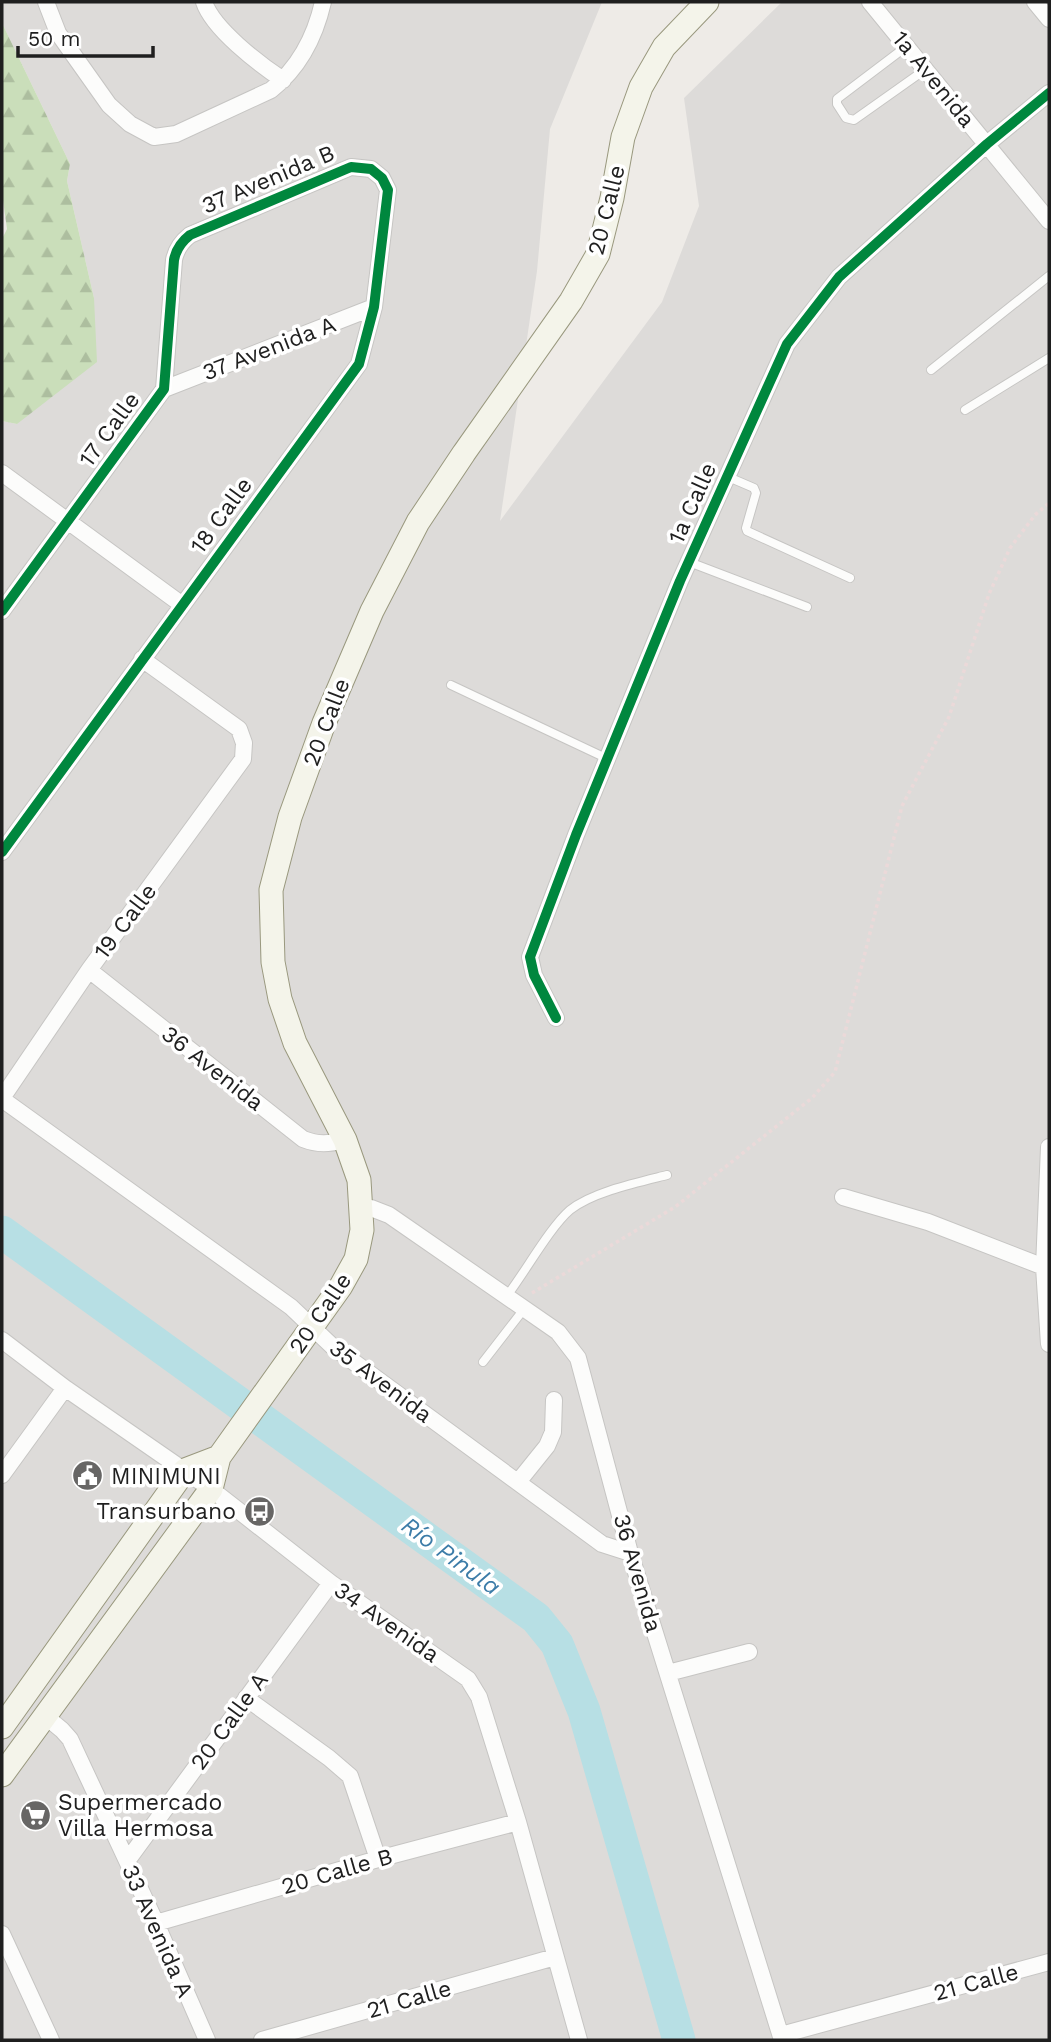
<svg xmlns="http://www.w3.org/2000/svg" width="1051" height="2042" font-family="'Work Sans',sans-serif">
<defs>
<pattern id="forest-firs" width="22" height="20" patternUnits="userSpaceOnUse" patternTransform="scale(1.75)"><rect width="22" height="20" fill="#cadeba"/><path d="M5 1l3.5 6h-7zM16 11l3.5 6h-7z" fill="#adbe9f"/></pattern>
</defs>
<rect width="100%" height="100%" fill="#eeebe7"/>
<path fill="#dddbd9" d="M2,2H602L550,129L537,271L500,521L662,302L699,206L684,98L782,2H1049V2040H2V421L17,424L94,298L67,181L70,164L2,23Z"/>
<path fill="url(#forest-firs)" d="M2,23L70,164L67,181L94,298L97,362L17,424L2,421V239L7,229L2,193Z"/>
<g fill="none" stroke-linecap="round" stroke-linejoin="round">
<path stroke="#b7dfe4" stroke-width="33" d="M2,1232L536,1618L557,1644L584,1711L679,2040"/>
<defs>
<path id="service" d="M907,46L837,99V104L846,118L854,120L926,69
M931,370L1049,276
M965,410L1049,358
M726,476L754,488L756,493L746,528L747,531L850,578
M689,562L807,607
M451,685L608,759
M506,1297C524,1274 550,1227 570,1210C592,1192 639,1182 667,1175
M483,1362L524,1309"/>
<path id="minor" d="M46,2L58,33L109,105L130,124L154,137L176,134L271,90C300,67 315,37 323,2
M204,2C213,29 259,64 283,80
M870,2L1049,221
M1035,2L1049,19
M164,389L374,307
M2,473L181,604
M2,611L164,389L174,260C176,249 181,242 190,235L351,167L371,169L382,178L388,190L374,307L359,364L2,852
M89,970L303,1139C318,1145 329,1144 345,1140
M556,1018L534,975L530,957L576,835L680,581L787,344L839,277L987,144L1049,93
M2,1098L89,970L243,759L244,743L239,729L142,659
M2,1099L291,1307L332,1346L602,1544L630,1553
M1049,1147L1044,1267L1049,1344
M843,1197L928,1222L1044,1267
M362,1208H371L389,1215L558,1332L578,1358L630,1553L782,2040
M2,1340L65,1388L211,1489L331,1583L468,1679L479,1697L518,1822L579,2040
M2,1475L65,1388
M518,1482L547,1446L553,1432L554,1400
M668,1673L749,1652
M246,1698L329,1758L350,1776L378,1859
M45,1716L62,1730L70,1739L156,1923L207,2040
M127,1861L331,1583
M156,1923L378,1859L518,1822
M2,1934L51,2040
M781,2035L1049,1962
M262,2040L555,1957"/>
<path id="secondary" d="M2,1727L185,1470L219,1457
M2,1775L211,1489L219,1457L341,1286L356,1259L362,1230L359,1180L345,1140L295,1043L280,999L273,962L271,890L290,817L324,723L372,611L418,522L464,453L571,301L598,254L612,198L623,137L641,87L664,47L707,2"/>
</defs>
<use href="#service" stroke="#c6c5c3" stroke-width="10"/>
<use href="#minor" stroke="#c6c5c3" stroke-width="18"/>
<use href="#secondary" stroke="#99987e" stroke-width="25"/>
<path stroke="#ebd9d9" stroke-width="3.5" stroke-dasharray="3.5 3.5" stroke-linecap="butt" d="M532,1293L675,1207L812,1098L835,1072L902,806L949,717L989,594L1010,548L1035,515L1049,503"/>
<use href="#service" stroke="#fcfcfb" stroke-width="8"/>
<use href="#minor" stroke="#fcfcfb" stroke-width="16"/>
<use href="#secondary" stroke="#f4f4ea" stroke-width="23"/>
<defs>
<path id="cycleway" d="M2,611L164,389L174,260C176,249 181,242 190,235L351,167L371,169L382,178L388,190L374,307L359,364L2,852
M556,1018L534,975L530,957L576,835L680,581L787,344L839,277L987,144L1049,93"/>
</defs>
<use href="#cycleway" stroke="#fff" stroke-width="15"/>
<use href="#cycleway" stroke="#00873e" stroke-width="10"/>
</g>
<defs>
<symbol id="civic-disc" viewBox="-11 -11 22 22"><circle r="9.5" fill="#676665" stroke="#fff"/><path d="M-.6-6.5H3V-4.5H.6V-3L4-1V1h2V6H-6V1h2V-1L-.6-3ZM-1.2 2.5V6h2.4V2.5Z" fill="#fff"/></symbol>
<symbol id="bus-disc" viewBox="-11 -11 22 22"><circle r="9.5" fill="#676665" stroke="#fff"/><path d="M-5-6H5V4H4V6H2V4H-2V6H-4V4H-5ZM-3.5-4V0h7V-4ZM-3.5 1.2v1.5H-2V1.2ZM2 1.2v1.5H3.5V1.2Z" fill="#fff"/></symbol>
<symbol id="supermarket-disc" viewBox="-11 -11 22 22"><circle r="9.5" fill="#676665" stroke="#fff"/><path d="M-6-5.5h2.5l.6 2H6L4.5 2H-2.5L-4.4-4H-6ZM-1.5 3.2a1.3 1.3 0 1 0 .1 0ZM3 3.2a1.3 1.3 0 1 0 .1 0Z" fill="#fff"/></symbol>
</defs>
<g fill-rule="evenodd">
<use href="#civic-disc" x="70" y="1458" width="35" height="35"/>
<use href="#bus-disc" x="242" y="1494" width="35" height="35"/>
<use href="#supermarket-disc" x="18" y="1798" width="35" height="35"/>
</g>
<g text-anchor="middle" stroke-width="7" stroke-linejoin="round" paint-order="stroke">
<g font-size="23" fill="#1f1f1f" stroke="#fff">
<text transform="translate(934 79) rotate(51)" y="8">1a Avenida</text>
<text transform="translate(268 179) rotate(-23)" y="8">37 Avenida B</text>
<text transform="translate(606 210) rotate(-76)" y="8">20 Calle</text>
<text transform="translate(269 348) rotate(-21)" y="8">37 Avenida A</text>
<text transform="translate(109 429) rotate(-54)" y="8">17 Calle</text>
<text transform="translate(692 503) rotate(-66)" y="8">1a Calle</text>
<text transform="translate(221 515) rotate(-54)" y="8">18 Calle</text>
<text transform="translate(326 722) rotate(-69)" y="8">20 Calle</text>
<text transform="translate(125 921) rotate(-53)" y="8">19 Calle</text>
<text transform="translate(213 1068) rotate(38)" y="8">36 Avenida</text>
<text transform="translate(320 1313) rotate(-56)" y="8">20 Calle</text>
<text transform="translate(381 1381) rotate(37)" y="8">35 Avenida</text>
<text transform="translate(638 1573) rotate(74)" y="8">36 Avenida</text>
<text transform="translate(387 1622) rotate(35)" y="8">34 Avenida</text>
<text transform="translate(229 1721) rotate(-54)" y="8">20 Calle A</text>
<text transform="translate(337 1871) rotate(-16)" y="8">20 Calle B</text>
<text transform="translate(158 1931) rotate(66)" y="8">33 Avenida A</text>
<text transform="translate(976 1982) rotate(-15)" y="8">21 Calle</text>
<text transform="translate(409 1999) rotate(-16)" y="8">21 Calle</text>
</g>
<g font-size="23" fill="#1f1f1f" stroke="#fff" text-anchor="start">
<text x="111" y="1484">MINIMUNI</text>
<text x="236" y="1519" text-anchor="end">Transurbano</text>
<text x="58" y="1810">Supermercado<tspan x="58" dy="26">Villa Hermosa</tspan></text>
</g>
<g font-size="24" font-style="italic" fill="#3c7ca8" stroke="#fff">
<text transform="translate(451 1556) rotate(36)" y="8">Río Pinula</text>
</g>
</g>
<rect width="1051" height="2042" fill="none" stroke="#1f1f1f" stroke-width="7"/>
<path d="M18 46v10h135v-10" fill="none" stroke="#1f1f1f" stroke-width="3.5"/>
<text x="28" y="46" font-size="21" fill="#1f1f1f" stroke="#ffffff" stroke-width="5" paint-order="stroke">50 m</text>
</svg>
